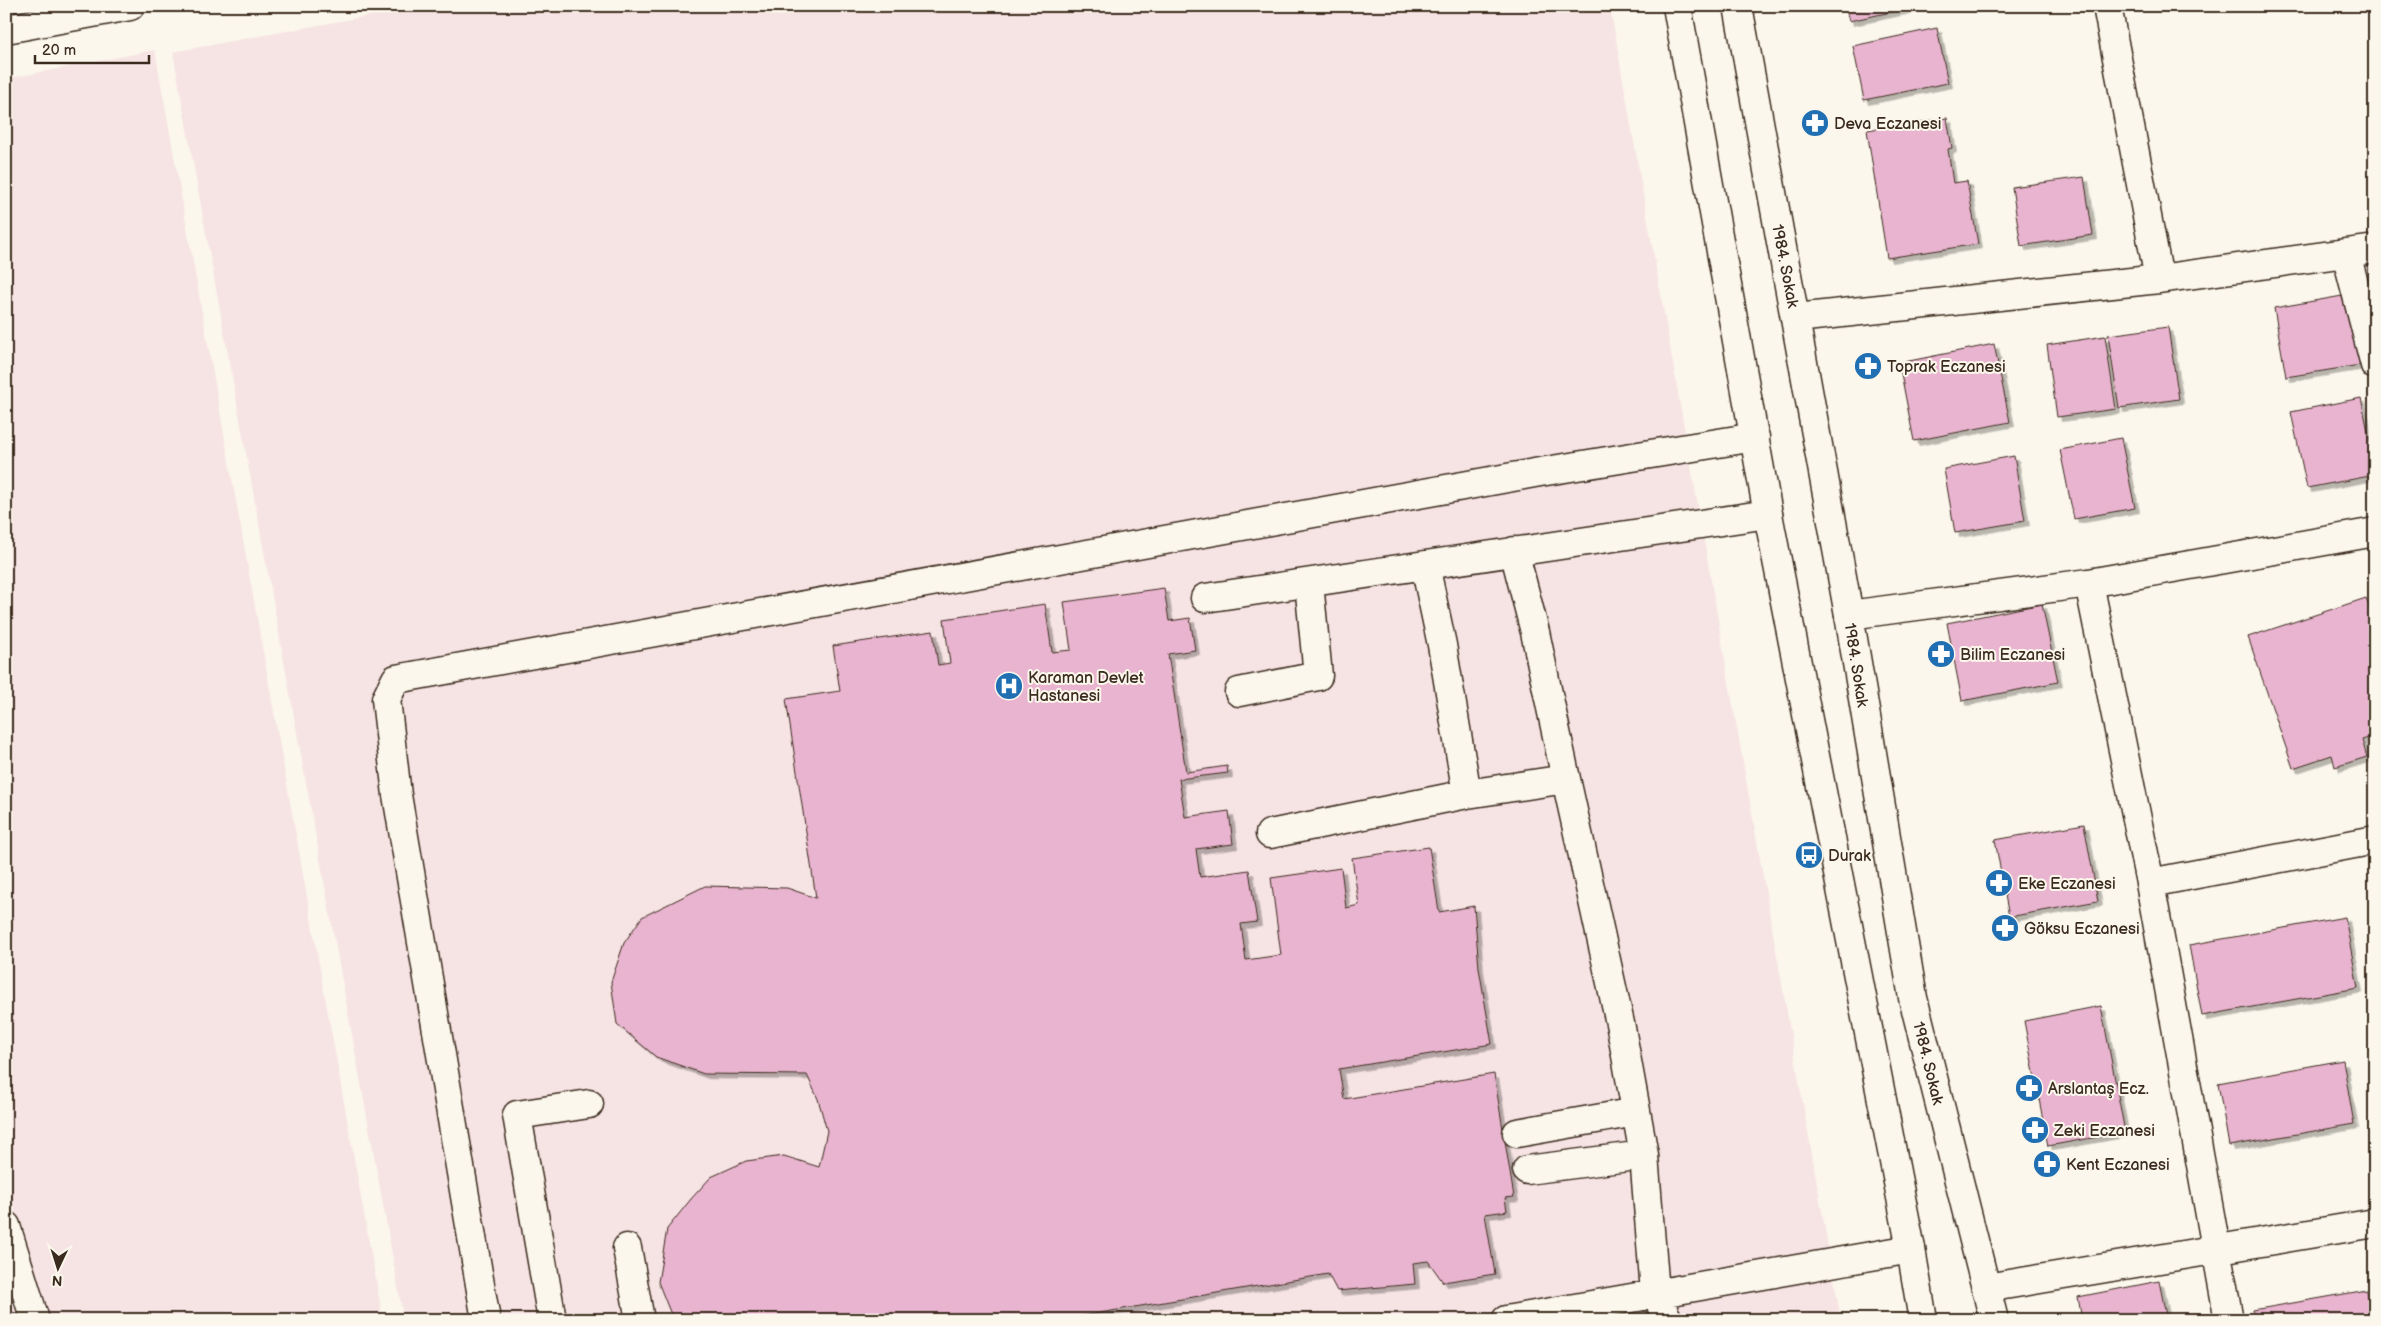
<svg xmlns="http://www.w3.org/2000/svg" width="2381" height="1326" font-family="'Balsamiq Sans',sans-serif">
<defs>
<filter id="shadow"><feDropShadow dx="4.5" dy="4.5" stdDeviation="0" flood-color="#0004"/></filter>
</defs>
<rect width="100%" height="100%" fill="#fbf7ec"/>
<filter id="ink" filterUnits="userSpaceOnUse"><feTurbulence type="fractalNoise" baseFrequency=".02" numOctaves="2"/><feDisplacementMap in="SourceGraphic" scale="10" xChannelSelector="R" yChannelSelector="G"/><feConvolveMatrix kernelMatrix="1 2 1 2 8 2 1 2 1" color-interpolation-filters="sRGB"/></filter>
<g filter="url(#ink)">
<path fill="#f6e3e3" d="M422,6H1610L1841,1320H404L173,52Z
M155,50L383,1320H6V79Z"/>
<path fill="#e9b4cf" stroke="#3b2a1e" filter="url(#shadow)" d="M1845,6H1920L1849,21Z
M1937,28L1948,83L1864,100L1853,46Z
M1947,118L1952,148L1948,149L1953,183L1967,181L1978,244L1887,258L1867,130Z
M2084,177L2093,235L2021,246L2012,187Z
M2348,295L2360,365L2286,377L2274,308Z
M2168,327L2179,399L2119,408L2108,335Z
M2105,336L2116,409L2057,417L2047,345Z
M1994,344L2010,422L1914,441L1899,363Z
M2361,398L2375,465V475L2307,488L2291,412Z
M2121,438L2135,508L2074,519L2060,450Z
M2014,456L2025,521L1955,533L1944,469Z
M1164,588L1169,621L1190,618L1195,650L1168,654L1186,772L1227,766L1228,773L1179,779L1185,817L1229,811L1233,844L1196,849L1200,877L1249,870L1257,922L1241,924L1246,960L1281,955L1271,878L1341,868L1346,908L1359,905L1352,858L1429,847L1439,912L1474,906L1479,968L1492,1044L1339,1069L1344,1099L1494,1074L1514,1197L1505,1198L1507,1211L1485,1214L1495,1274L1443,1282L1428,1261L1413,1263L1415,1284L1337,1291L1328,1274L1059,1320H677L670,1312L658,1282L667,1229L691,1199L711,1177L746,1161L784,1156L819,1167L827,1131L818,1099L807,1075L704,1074L656,1057L617,1024L611,982L624,943L642,917L705,886L787,888L816,898L786,699L840,691L833,646L933,631L938,665L950,663L944,619L1045,604L1052,652L1071,650L1064,602Z
M2366,598L2375,622V736L2362,740L2367,757L2335,767L2332,755L2293,768L2248,637Z
M2042,604L2058,682L1962,701L1947,623Z
M2084,824L2098,901L2009,917L1995,840Z
M2345,917L2358,988L2202,1016L2189,945Z
M2101,1006L2125,1132L2048,1146L2024,1021Z
M2343,1060L2354,1124L2229,1146L2218,1083Z
M2159,1281L2167,1320H2082L2078,1297Z
M2367,1290L2372,1320H2255L2253,1310Z"/>
<g fill="none" stroke-linecap="round" stroke-linejoin="round">
<defs>
<path id="minor" d="M2107,6L2159,279
M6,29L130,6
M2346,253L2375,365
M1796,318L2159,279L2375,249
M1425,565L1442,645L1467,794L1566,779L1535,632L1514,551
M2089,583L2150,883L2229,1320
M1205,598L1768,514
M1849,615L2089,583L2375,532
M1239,692L1318,676L1309,583
M1566,779L1621,1028L1644,1155L1655,1293L1668,1320
M1270,834L1467,794
M2150,883L2375,840
M1517,1133L1636,1112
M1527,1170L1644,1155
M6,1226L35,1320
M627,1248L640,1320
M1986,1288L2375,1223
M486,1320L397,795L386,699L396,679L1540,472L1755,437
M552,1320L517,1115L589,1104
M1506,1320L1911,1249"/>
<path id="major" d="M1677,6L1768,514L1911,1249L1923,1320
M1738,6L1849,615L1913,998L1994,1320"/>
</defs>
<use href="#minor" stroke="#3b2a1e" stroke-width="31"/>
<use href="#major" stroke="#3b2a1e" stroke-width="31"/>
<use href="#minor" stroke="#fbf7ec" stroke-width="28"/>
<use href="#major" stroke="#fbf7ec" stroke-width="28"/>
</g>
</g>
<defs>
<symbol id="pharmacy-disc" viewBox="-11 -11 22 22"><circle r="9.5" fill="#1f6fb2" stroke="#fbf7ec"/><path d="M-2-6h4v4h4v4h-4v4h-4v-4h-4v-4h4Z" fill="#fff"/></symbol>
<symbol id="hospital-disc" viewBox="-11 -11 22 22"><circle r="9.5" fill="#1f6fb2" stroke="#fbf7ec"/><path d="M-5-5h3v3.5h4V-5h3V5h-3V1.5h-4V5h-3Z" fill="#fff"/></symbol>
<symbol id="bus-disc" viewBox="-11 -11 22 22"><circle r="9.5" fill="#1f6fb2" stroke="#fbf7ec"/><path d="M-5-6H5V4H4V6H2V4H-2V6H-4V4H-5ZM-3.5-4V0h7V-4ZM-3.5 1.2v1.5H-2V1.2ZM2 1.2v1.5H3.5V1.2Z" fill="#fff"/></symbol>
</defs>
<g fill-rule="evenodd">
<use href="#pharmacy-disc" x="1799" y="107" width="32" height="32"/>
<use href="#pharmacy-disc" x="1852" y="350" width="32" height="32"/>
<use href="#pharmacy-disc" x="1925" y="638" width="32" height="32"/>
<use href="#hospital-disc" x="993" y="670" width="32" height="32"/>
<use href="#bus-disc" x="1793" y="839" width="32" height="32"/>
<use href="#pharmacy-disc" x="1983" y="867" width="32" height="32"/>
<use href="#pharmacy-disc" x="1989" y="912" width="32" height="32"/>
<use href="#pharmacy-disc" x="2013" y="1072" width="32" height="32"/>
<use href="#pharmacy-disc" x="2019" y="1114" width="32" height="32"/>
<use href="#pharmacy-disc" x="2031" y="1148" width="32" height="32"/>
</g>
<g text-anchor="middle" stroke-width="4" stroke-linejoin="round" paint-order="stroke">
<g font-size="16" fill="#3b2a1e" stroke="#fbf7ec" text-anchor="start">
<text x="1834" y="129">Deva Eczanesi</text>
<text x="1887" y="372">Toprak Eczanesi</text>
<text x="1960" y="660">Bilim Eczanesi</text>
<text x="1028" y="683">Karaman Devlet<tspan x="1028" dy="18">Hastanesi</tspan></text>
<text x="1828" y="861">Durak</text>
<text x="2018" y="889">Eke Eczanesi</text>
<text x="2024" y="934">Göksu Eczanesi</text>
<text x="2048" y="1094">Arslantaş Ecz.</text>
<text x="2054" y="1136">Zeki Eczanesi</text>
<text x="2066" y="1170">Kent Eczanesi</text>
</g>
<g font-size="16" fill="#3b2a1e" stroke="#fbf7ec">
<text transform="translate(1786 266) rotate(79)" y="6">1984. Sokak</text>
<text transform="translate(1857 665) rotate(81)" y="6">1984. Sokak</text>
<text transform="translate(1929 1063) rotate(76)" y="6">1984. Sokak</text>
</g>
</g>
<rect width="2381" height="1326" fill="none" stroke="#fbf7ec" stroke-width="25"/>
<rect x="12" y="12" width="2356" height="1301" fill="none" stroke="#3b2a1e" stroke-width="2" filter="url(#ink)"/>
<g transform="translate(58 1268) rotate(184)" stroke="#fbf7ec" stroke-width="4" paint-order="stroke">
<path d="M0-4L9 19L0 12L-9 19Z" fill="#3b2a1e"/>
<text y="-8" font-size="14" font-weight="bold" text-anchor="middle" fill="#3b2a1e">N</text>
</g>
<path d="M35 55v8h114v-8" fill="none" stroke="#3b2a1e" stroke-width="2.5"/>
<text x="42" y="55" font-size="15" fill="#3b2a1e" stroke="#fbf7ec" stroke-width="4" paint-order="stroke">20 m</text>
</svg>
